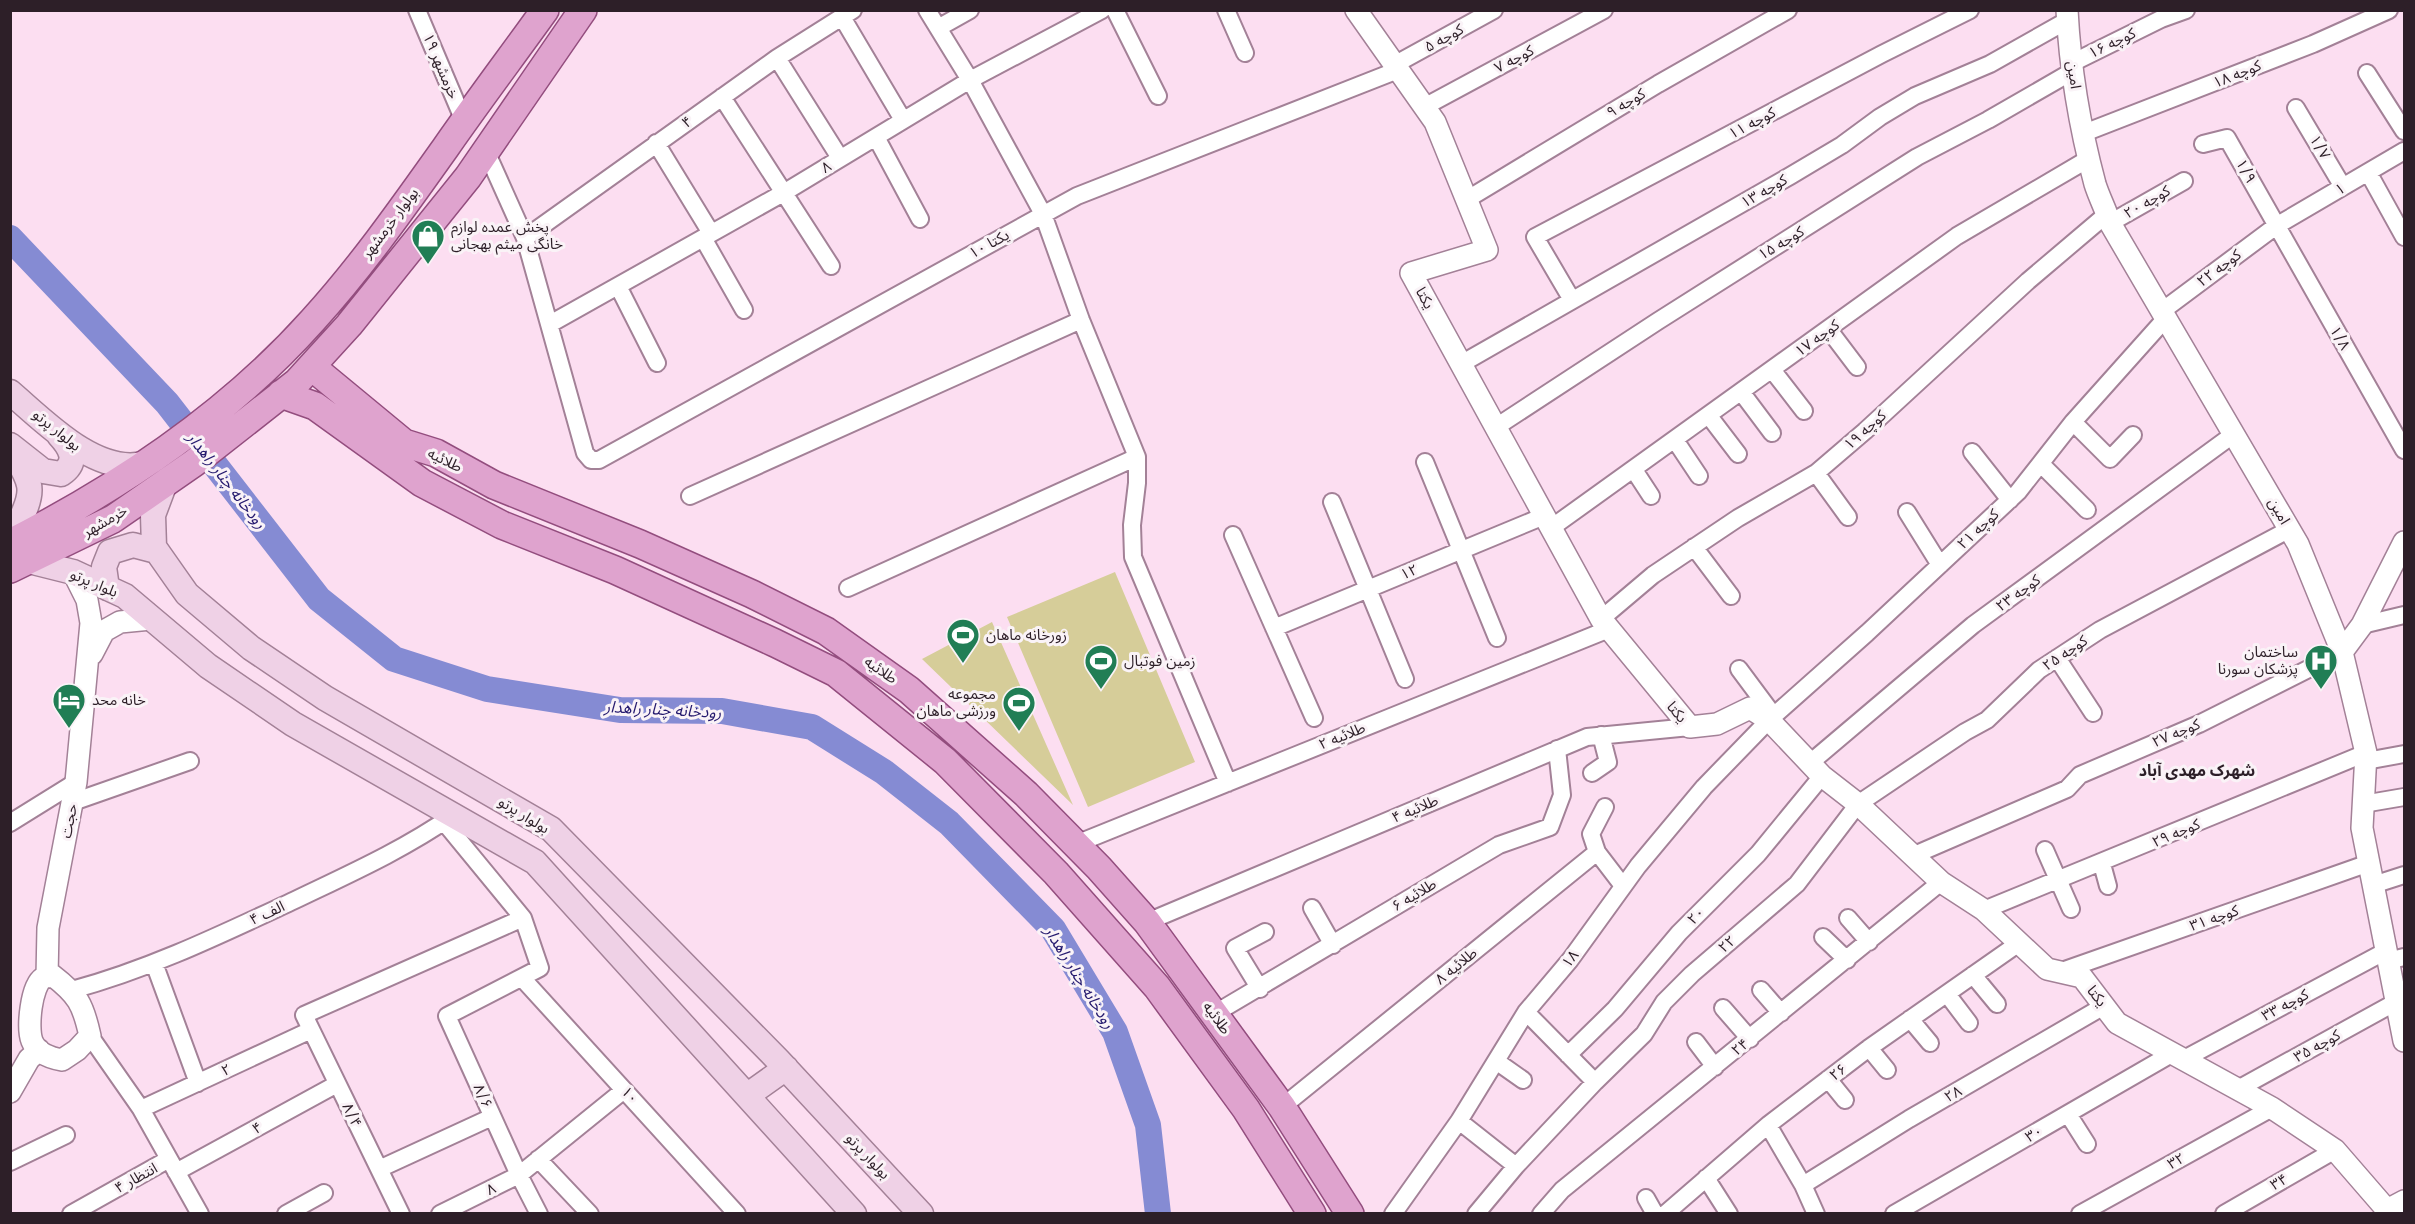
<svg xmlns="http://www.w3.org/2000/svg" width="2415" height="1224" font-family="'Fira Sans','Noto Sans Arabic',sans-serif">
<rect width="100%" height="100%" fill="#fcdef1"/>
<path fill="#d6cd99" d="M1115,572L1195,762L1088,807L1007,617Z
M992,622L1073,805L922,659Z"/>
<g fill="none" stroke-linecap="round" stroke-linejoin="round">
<path stroke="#858bd3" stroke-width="26" d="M10,238L167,403L319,599L394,659L487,689L620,710L722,711L812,727L884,772L949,823L1053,929L1115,1032L1148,1125L1158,1214"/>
<defs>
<path id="minor" d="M417,10L464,121
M927,10L970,80L1043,214L1081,320L1137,457V483L1132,525L1133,557L1228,783
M1115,10L1158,96
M1226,10L1245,53
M842,17L903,120
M938,28L970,10
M777,58L840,158
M2072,63L2161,19L2186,10
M1394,65L1494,10
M2367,73L2404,131
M722,97L831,266
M1424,107L1604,10
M2296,108L2343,187
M2084,133L2313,44L2389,10
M876,137L920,219
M656,143L711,233
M2203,144L2227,138L2404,450
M486,151L525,238L585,453L591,460H599L1077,196L1398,70
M2368,172L2404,237
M1466,200L1658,84L1788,10
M2110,223L2184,181
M525,238L777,58L853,10
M703,238L744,310
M618,286L657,363
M1572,300L1535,237L1882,54L1970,10
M2162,311L2276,226L2404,151
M550,324L785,192L970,80L1102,10
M1829,330L1857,367
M1461,364L1790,176L1842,145L1880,117L1915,96L1990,64L2068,20
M1773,371L1804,411
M1742,393L1772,433
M1709,416L1738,454
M2073,422L2110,459L2133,435
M1496,427L1658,321L1917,157L1988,120L2073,71
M1675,440L1699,476
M1972,452L2010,500
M1425,462L1497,638
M2041,464L2087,510
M1634,470L1651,496
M1816,473L1848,517
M690,496L1081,320
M1332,502L1405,679
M1907,512L1940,565
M1551,528L1957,236L2090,158
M1233,535L1314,718
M1694,547L1731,596
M848,588L1137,457
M1601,619L1653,575L1738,518L1816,473L1865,431L2028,281L2107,214
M2362,625L2404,615
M1274,628L1544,516
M2057,658L2093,713
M1739,669L1774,716
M2366,761L2404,754
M1810,763L1973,625L2234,434
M1592,773L1608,762L1601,735
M73,802L190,761
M2363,804L2404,797
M444,822L523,918L540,968L447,1016L519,1175L539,1214
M10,823L76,782
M1076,844L1609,629
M2045,850L2071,909
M1597,852L1591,834L1605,807
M1912,856L2067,789L2080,775L2199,724L2342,652
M2102,864L2108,886
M2373,885L2404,875
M1312,908L1333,945
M1984,910L2366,753
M1848,918L1869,942
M1147,922L1587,737L1690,727
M1823,937L1847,960
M2388,961L2404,957
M154,963L198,1083
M2059,972L2369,863
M1973,975L1997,1004
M522,978L737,1214
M1260,989L1235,948L1265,932
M72,990C150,969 222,934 295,900C349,874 403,850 452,816
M1761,990L1781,1013
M1947,994L1969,1023
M1723,1008L1750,1039
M1526,1012L1595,1082
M1214,1014L1499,845L1550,827L1562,795L1557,749
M1910,1019L1930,1043
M90,1036L141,1109L200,1214
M1696,1042L1715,1067
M1869,1048L1887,1070
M1568,1055L1615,1009L1679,933L1758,854L1822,776
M2184,1059L2386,951
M1496,1061L1523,1080
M1828,1079L1845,1100
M2238,1089L2396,1002
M1282,1107L1597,852L1623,886
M141,1109L311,1030
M2068,1114L2087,1144
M1459,1121L1516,1166
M1768,1125L1803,1185L1816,1214
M538,1159L590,1214
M10,1162L66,1135
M379,1169L492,1117
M176,1172L337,1084
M1706,1178L1729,1214
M1803,1185L1909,1119L2104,1006
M1646,1198L1655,1214
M71,1214L169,1159
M286,1214L324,1193
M401,1214L304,1015L523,918
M440,1214L519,1175L624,1090
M1393,1214L1459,1121L1526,1012L1570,960L1638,866L1704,787L1769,720L1867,633L2018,492L2073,422L2166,318
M1476,1214L1516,1166L1595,1082L1644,1034L1664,1002L1692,974L1797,884L1858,804L1965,732L1987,720L2039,670L2100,630L2290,529
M1541,1214L1562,1190L1941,882
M1665,1214L1768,1125L1869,1048L2019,943
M1894,1214L2173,1053
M2080,1214L2272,1108
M2224,1214L2335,1150"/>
<path id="tertiary" d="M1356,10L1435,122L1487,250L1411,273L1601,619L1690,727L1717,724L1750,708L1769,720L1822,776L1858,804L1941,882L1984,910L2047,969L2082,977L2117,1023L2272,1108L2335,1150L2387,1210L2404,1201
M2067,10C2070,68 2080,128 2095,184C2099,197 2106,210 2110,223L2298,544L2342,652L2366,753L2362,828L2404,1041
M2342,652L2362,625L2404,542
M92,654L104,631L120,622L151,619
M52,975C78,995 83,1004 90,1036L77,1050L62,1060C51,1058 37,1054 32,1041C27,1028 31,986 43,978C46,976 49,976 52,975Z
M47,977L48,928L76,782L91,623L87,600L73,572
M10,1092L29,1059L39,1050"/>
<path id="secondary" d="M10,392C44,421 95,475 143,464
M10,445L43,471L61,474C79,462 71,448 59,435
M165,483L153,515L154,547L187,594L251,648L325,698L551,829L778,1060L921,1214
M10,533C20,524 32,499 29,485C27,474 18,461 13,451
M29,561L73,572L125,596L208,666L293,724L535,862L854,1214
M107,588L104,567L110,552L133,545L156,551
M748,1095L786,1068"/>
<path id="primary" d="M312,367L404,443L436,453L494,485L640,544L752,594L826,631L909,690L1026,794L1099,868L1147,922L1282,1107L1350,1214
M281,394L315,406L422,483L502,525L615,570L775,643L836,673L945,761L1056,873L1157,987L1246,1109L1312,1214
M10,543C122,486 229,414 313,320C362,266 404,206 446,147C478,101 512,56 545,10
M10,569L113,519L194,463L297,382L349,325L468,177L583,10"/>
</defs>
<use href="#minor" stroke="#a38197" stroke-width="20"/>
<use href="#tertiary" stroke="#a38197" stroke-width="24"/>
<use href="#secondary" stroke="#a38197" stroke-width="27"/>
<use href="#primary" stroke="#934d7e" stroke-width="30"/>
<use href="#minor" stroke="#fff" stroke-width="16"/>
<use href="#tertiary" stroke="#fff" stroke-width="21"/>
<use href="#secondary" stroke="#efd1e6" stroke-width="24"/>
<use href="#primary" stroke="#dfa3ce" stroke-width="27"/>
</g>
<defs>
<symbol id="shop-pin" viewBox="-11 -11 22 30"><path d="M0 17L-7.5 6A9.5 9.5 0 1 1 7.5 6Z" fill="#217e55" stroke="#faf3f7"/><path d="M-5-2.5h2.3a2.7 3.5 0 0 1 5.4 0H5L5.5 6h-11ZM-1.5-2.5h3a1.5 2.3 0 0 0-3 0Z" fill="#fff"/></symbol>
<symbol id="stadium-pin" viewBox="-11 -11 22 30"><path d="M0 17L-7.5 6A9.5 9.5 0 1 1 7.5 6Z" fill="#217e55" stroke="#faf3f7"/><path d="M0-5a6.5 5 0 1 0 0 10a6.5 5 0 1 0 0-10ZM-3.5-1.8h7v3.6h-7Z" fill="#fff"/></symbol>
<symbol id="hospital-pin" viewBox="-11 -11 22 30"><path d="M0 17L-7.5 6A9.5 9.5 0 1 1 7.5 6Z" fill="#217e55" stroke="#faf3f7"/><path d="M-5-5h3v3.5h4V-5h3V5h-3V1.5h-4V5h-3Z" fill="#fff"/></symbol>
<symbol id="hotel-pin" viewBox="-11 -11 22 30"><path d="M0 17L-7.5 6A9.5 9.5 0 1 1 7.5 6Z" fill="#217e55" stroke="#faf3f7"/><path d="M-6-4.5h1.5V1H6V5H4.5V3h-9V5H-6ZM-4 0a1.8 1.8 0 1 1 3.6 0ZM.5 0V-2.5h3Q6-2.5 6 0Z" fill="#fff"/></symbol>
</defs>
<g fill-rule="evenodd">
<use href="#shop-pin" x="409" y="217" width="38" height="52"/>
<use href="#stadium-pin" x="944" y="616" width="38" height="52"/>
<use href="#stadium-pin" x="1082" y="642" width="38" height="52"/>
<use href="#hospital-pin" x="2302" y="642" width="38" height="52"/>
<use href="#hotel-pin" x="50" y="681" width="38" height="52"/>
<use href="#stadium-pin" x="1000" y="684" width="38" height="52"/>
</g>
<g text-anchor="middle" stroke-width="6" stroke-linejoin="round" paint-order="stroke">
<g font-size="15" fill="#2d1f28" stroke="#faf3f7">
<text transform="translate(1444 38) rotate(-29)" y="5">کوچه ۵</text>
<text transform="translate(2112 43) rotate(-26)" y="5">کوچه ۱۶</text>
<text transform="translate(1514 59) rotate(-28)" y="5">کوچه ۷</text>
<text transform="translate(441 66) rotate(67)" y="5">۱۹ خرمشهر</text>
<text transform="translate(2237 74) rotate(-22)" y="5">کوچه ۱۸</text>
<text transform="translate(2074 75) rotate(82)" y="5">امین</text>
<text transform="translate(1626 103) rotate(-31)" y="5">کوچه ۹</text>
<text transform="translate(687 122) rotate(-35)" y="5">۴</text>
<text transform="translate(1752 123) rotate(-28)" y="5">کوچه ۱۱</text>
<text transform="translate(2320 147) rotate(59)" y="5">۱/۷</text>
<text transform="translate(826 167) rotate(-31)" y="5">۸</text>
<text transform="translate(2246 171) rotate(61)" y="5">۱/۹</text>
<text transform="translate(2340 189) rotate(-30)" y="5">۱</text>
<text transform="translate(1764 191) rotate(-30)" y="5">کوچه ۱۳</text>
<text transform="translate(2147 202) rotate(-30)" y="5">کوچه ۲۰</text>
<text transform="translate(390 223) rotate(-53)" y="5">بولوار خرمشهر</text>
<text transform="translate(1781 243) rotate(-31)" y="5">کوچه ۱۵</text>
<text transform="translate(989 244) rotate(-29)" y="5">۱۰ یکتا</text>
<text transform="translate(2219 268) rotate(-37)" y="5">کوچه ۲۲</text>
<text transform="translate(1425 298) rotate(61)" y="5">یکتا</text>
<text transform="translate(1817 338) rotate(-36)" y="5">کوچه ۱۷</text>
<text transform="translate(2340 338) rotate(60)" y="5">۱/۸</text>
<text transform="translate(57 430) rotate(39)" y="5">بولوار پرتو</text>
<text transform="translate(1865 430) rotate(-42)" y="5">کوچه ۱۹</text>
<text transform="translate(445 460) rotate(26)" y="5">طلائیه</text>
<text transform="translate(2279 511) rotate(60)" y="5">امین</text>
<text transform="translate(105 521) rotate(-30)" y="5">خرمشهر</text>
<text transform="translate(1978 529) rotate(-43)" y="5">کوچه ۲۱</text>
<text transform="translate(1409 572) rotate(-23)" y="5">۱۲</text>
<text transform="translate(94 583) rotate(23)" y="5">بلوار پرتو</text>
<text transform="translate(2018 593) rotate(-36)" y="5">کوچه ۲۳</text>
<text transform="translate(2065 653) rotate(-34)" y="5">کوچه ۲۵</text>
<text transform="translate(881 670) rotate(35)" y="5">طلائیه</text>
<text transform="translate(1677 712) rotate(50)" y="5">یکتا</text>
<text transform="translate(2176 733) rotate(-23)" y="5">کوچه ۲۷</text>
<text transform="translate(1342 736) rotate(-22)" y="5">طلائیه ۲</text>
<text transform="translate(1415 809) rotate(-23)" y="5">طلائیه ۴</text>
<text transform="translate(524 815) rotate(32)" y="5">بولوار پرتو</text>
<text transform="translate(69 821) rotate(-79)" y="5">حجت</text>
<text transform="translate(2176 833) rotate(-23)" y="5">کوچه ۲۹</text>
<text transform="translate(1414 895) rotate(-31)" y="5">طلائیه ۶</text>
<text transform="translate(267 913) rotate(-25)" y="5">۴ الف</text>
<text transform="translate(1696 916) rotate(-44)" y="5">۲۰</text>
<text transform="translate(2214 918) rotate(-19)" y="5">کوچه ۳۱</text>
<text transform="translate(1727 944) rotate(-41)" y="5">۲۲</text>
<text transform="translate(1570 959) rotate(-52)" y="5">۱۸</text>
<text transform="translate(1456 966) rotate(-39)" y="5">طلائیه ۸</text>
<text transform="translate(2097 996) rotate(52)" y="5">یکتا</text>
<text transform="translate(2285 1005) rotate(-28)" y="5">کوچه ۳۳</text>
<text transform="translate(1217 1018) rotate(54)" y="5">طلائیه</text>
<text transform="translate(2317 1046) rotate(-29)" y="5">کوچه ۳۵</text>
<text transform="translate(1740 1047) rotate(-39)" y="5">۲۴</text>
<text transform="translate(226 1070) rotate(-25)" y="5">۲</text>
<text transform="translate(1838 1072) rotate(-37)" y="5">۲۶</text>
<text transform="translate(1953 1094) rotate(-30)" y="5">۲۸</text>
<text transform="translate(630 1095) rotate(48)" y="5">۱۰</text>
<text transform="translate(483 1096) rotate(66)" y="5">۸/۶</text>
<text transform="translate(352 1115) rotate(64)" y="5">۸/۴</text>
<text transform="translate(257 1128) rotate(-29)" y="5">۴</text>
<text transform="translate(2034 1134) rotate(-30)" y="5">۳۰</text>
<text transform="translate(868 1156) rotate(47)" y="5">بولوار پرتو</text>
<text transform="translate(2176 1161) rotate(-29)" y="5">۳۲</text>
<text transform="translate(136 1178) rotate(-29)" y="5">انتظار ۴</text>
<text transform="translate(2279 1182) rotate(-30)" y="5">۳۴</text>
<text transform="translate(491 1189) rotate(-26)" y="5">۸</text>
</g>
<g font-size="15" fill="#2d1f28" stroke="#faf3f7" text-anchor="start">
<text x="451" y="232">پخش عمده لوازم<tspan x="451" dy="17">خانگی میثم بهجانی</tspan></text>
<text x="986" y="640">زورخانه ماهان</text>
<text x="2298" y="657" text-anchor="end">ساختمان<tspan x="2298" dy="17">پزشکان سورنا</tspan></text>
<text x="1124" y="666">زمین فوتبال</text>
<text x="996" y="699" text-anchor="end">مجموعه<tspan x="996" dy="17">ورزشی ماهان</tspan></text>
<text x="92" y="705">خانه محد</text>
</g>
<g font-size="16" font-style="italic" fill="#24196e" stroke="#faf3f7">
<text transform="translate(227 480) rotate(52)" y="6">رودخانه چنار راهدار</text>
<text transform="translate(663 709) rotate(3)" y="6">رودخانه چنار راهدار</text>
<text transform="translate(1080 977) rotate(58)" y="6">رودخانه چنار راهدار</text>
</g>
<g font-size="16" font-weight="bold" fill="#2d1f28" stroke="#faf3f7">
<text x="2197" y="776">شهرک مهدی آباد</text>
</g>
</g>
<rect width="2415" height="1224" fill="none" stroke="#2d1f28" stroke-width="24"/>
</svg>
